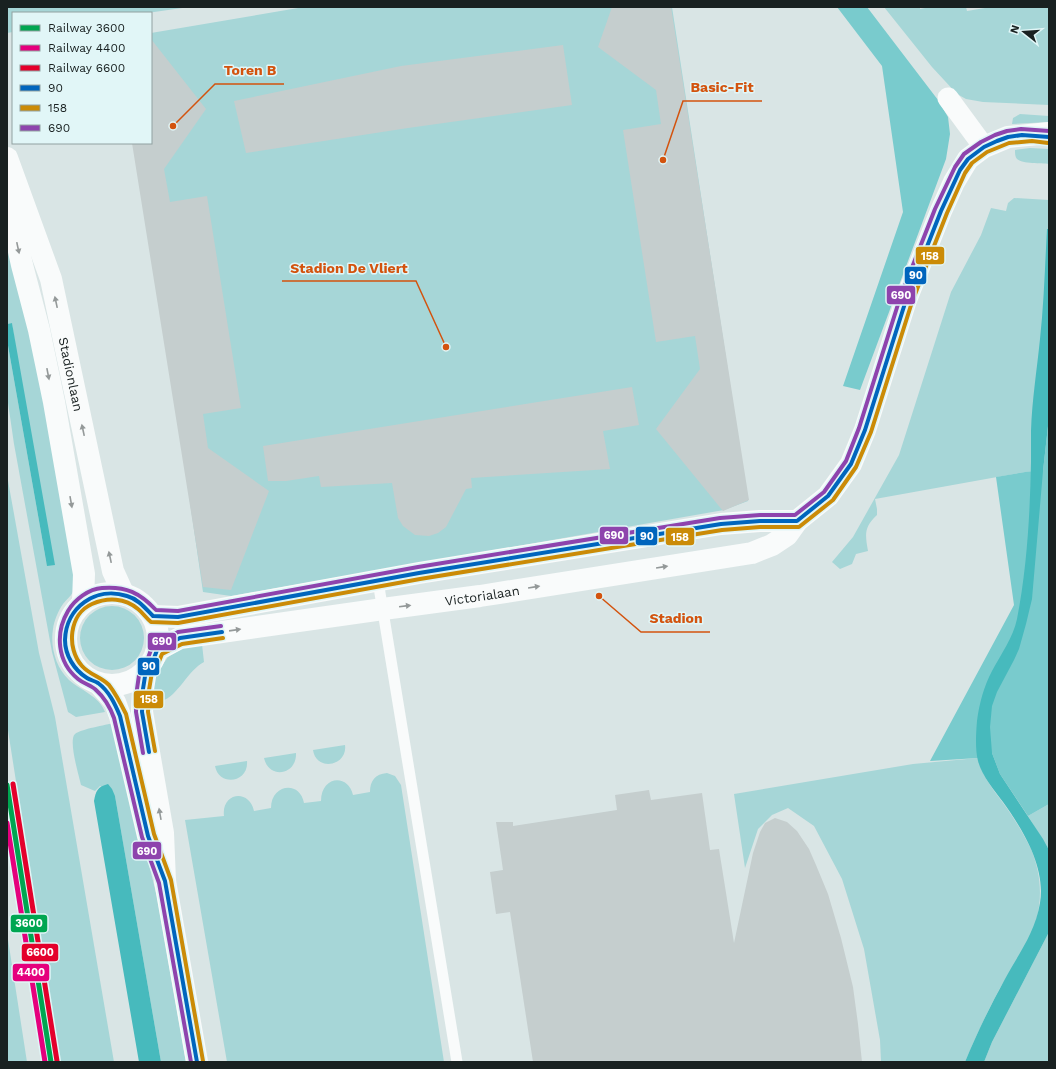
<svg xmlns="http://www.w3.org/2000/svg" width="1056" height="1069" font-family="'Work Sans',sans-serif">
<rect width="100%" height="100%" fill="#d9e5e5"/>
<path fill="#a6d6d7" d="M7,7H189L147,13H13V32L7,33Z
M304,7H672L748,501L724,510L231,596L203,592L138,143H151V33Z
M884,7H920V9L930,7H966L967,11L991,7H1049V105L983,102L966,99L957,94L932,67Z
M1020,114L1049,116V122L1012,124L1013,118Z
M1030,148L1049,149V164C1042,163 1022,164 1017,159C1015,157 1015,153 1015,150Z
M1014,198L1049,200V417L1031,473L1025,472L875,499L877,509V515C864,527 865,534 868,551L856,554L852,564L840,569L832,562L853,537L899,455L951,292L981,235L991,208L1006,211L1008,203Z
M7,237L32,333L77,577C76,582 76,588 73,592C71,596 66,600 63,604C58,611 54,621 53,629C50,647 56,668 69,680C82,691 99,696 105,712L76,717L68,712L52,652L14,444L7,396V340L47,566L12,323L7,324Z
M7,475L39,653L55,717L114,1062H60L7,724Z
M80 638a32 32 0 1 1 64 0a32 32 0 1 1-64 0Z
M202,644L204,662C188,670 178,696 162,701C158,703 153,703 149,703L153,678L168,657L185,647Z
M114,723L157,897L186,1062H161L115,796L100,786L95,791L81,785C79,776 68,740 75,734C81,729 106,725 114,723Z
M345,745C348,766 316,772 313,750Z
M296,753C297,775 269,780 264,758Z
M978,758C981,776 996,793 1006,807C1016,821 1024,835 1031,849C1044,880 1043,914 1027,943C1019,958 1009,973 1000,988C987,1012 976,1036 965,1062H881L880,1040L864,949L842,879L814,826L788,808L772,815L758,829L745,868L734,794L913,764Z
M247,761C249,783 219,787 215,766Z
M387,773L395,776L401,785L444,1062H227L185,820L224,816C221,793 249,788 254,811L271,808C271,784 300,780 304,803L321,801C321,776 348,773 353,795L370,792C370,781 375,774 387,773Z
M1049,804V850L1028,816Z
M1049,932V1062H984L992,1042Z
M7,933L27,1062H7Z"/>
<path fill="#79cbcd" d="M837,7H867L938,100L948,117L950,134L946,159L860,390L843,386L903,212L882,66Z
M1049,417V804L1028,816L1000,774L992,753L978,758L930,761L1014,605L996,477L1025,472L1043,471Z"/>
<path fill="#47babd" d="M1047,229H1049V417L1043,471L1032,599L1026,624L1019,649L1014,660L997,692L992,706L990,727L992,753L1000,774L1043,839L1049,850V932L992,1042L984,1062H965C977,1033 990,1006 1005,979C1019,953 1035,933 1040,903C1046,867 1023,830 1003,802C994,790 982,776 978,761C975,749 976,733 977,721C979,704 984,686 992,671C1001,654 1013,638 1017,619C1027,568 1030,514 1031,462C1031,451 1031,441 1031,431C1032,400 1037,369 1040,339C1044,302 1045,265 1047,229Z
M12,323L55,565L47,566L7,340V324Z
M108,784L112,789L115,796L161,1062H139L94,801C96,791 97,787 108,784Z"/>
<path fill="#c5cece" d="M612,7H671L749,500L723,511L656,429L700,369L695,336L656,342L623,130L661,124L656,90L598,47Z
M151,39L206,109L164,169L170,202L207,196L241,408L203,414L208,448L269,491L231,590L203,587L132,143H151Z
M563,45L572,105L408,128L246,153L234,101L401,66Z
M632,387L639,425L603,431L610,469L471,478L472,488L466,489L446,527L438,533L429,536L415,535L403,526L398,518L392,483L321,487L319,476L286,481H268L263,446Z
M649,790L651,800L702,793L710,850L719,849L734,943L753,853L760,832L765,823L775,818L787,822L797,831L809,849L816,865L828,894L841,938L853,987L858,1024L862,1062H533L510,912L496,914L490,872L503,870L496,822H513V826L617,810L615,795Z"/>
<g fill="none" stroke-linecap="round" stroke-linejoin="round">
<path stroke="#f9fbfb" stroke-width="11" d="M378,581L457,1062"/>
<path stroke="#f9fbfb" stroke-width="21" d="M948,98L984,147"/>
<g stroke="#f9fbfb" stroke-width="22">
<path id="s1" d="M7,158L51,279L113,571L123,593"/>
<path d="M7,196L22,265L39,330L54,402L84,574L83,602"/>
<circle cx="112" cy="639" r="46"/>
<path d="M153,616L178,617L419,573L721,524L760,521H797"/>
<path id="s2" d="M157,650L180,638L383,609L480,596L752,553L772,545L787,535L797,521L828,496L851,464L865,430L906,300L941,211L954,182L968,159L984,147L1008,137L1049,133"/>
<path d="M146,670L143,689L142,712L163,833L165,881L197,1062"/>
<path d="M99,684L115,702L120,716L148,836L155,853"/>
</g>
<defs>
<path id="bus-1" d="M149,752L142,712L143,689L146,670L153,661L157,650L180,638L222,632
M197,1062L165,881L148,836L120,716C115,704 109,691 98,683C95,681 90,680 87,678C74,670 65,655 65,640C66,607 96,586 127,596C138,599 145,608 153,616L178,617L419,573L721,524L760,521H797L828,496L851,464L865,430L906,300L941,211L960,170L968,159L984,147L997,141L1008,137L1022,135L1049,137"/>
<path id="bus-2" d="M155,751L148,712L149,690L152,672L158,664L162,654L182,644L223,638
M203,1061L171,880L154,834L126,714C121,704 116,694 109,685C101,677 90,675 82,666C66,648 69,614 92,604C108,597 125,598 138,609C143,613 146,618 151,622L178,623L420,579L722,530L760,527H799L833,500L856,467L871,432L912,302L947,213L965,173L972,163L987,152L1009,143L1032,141L1048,143"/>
<path id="bus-3" d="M143,753L136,712L137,689L140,668L148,658L152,647L178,632L221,626
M191,1062L159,883L142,837L114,718C110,707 105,698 96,690C91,685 84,684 78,679C57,662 55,633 68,611C75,599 89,589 102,588C126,586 140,593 156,610L178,611L418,567L720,518L760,515H795L824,492L846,461L859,428L900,298L935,209L955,167L964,154L981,142L995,135L1007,131L1021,129L1049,131"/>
</defs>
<use href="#bus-1" stroke="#e1f6f7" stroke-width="7"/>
<use href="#bus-2" stroke="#e1f6f7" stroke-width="7"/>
<use href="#bus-3" stroke="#e1f6f7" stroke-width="7"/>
<use href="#bus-1" stroke="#0065bd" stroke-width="4"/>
<use href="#bus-2" stroke="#cb8b07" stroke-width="4"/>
<use href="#bus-3" stroke="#8e44ad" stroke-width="4"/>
<defs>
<path id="rail-1" d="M7,785L51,1062"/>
<path id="rail-2" d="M7,823L45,1062"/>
<path id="rail-3" d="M13,784L57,1061"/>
</defs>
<use href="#rail-1" stroke="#e1f6f7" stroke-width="8"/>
<use href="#rail-2" stroke="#e1f6f7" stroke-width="8"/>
<use href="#rail-3" stroke="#e1f6f7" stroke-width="8"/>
<use href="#rail-1" stroke="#00a651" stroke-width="5"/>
<use href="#rail-2" stroke="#e5007d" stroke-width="5"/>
<use href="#rail-3" stroke="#e4002b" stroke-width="5"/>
</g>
<defs><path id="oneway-solid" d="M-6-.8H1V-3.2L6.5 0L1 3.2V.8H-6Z"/></defs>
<g fill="#949999">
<use href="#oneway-solid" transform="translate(18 248) rotate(78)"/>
<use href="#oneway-solid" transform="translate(56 302) rotate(-102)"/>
<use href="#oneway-solid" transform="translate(48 374) rotate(79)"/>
<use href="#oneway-solid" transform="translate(83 430) rotate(-102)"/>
<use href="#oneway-solid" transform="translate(71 502) rotate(80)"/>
<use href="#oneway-solid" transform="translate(110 557) rotate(-102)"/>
<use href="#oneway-solid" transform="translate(662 567) rotate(-9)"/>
<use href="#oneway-solid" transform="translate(534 587) rotate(-9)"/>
<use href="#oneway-solid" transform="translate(405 606) rotate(-7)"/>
<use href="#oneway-solid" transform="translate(235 630) rotate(-8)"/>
<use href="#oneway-solid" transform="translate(160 814) rotate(-100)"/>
</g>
<g text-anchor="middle" stroke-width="3" stroke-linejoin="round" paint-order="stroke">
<g font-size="13" fill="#192121" stroke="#e1f6f7">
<text dy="5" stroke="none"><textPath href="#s1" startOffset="226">Stadionlaan</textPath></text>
<text dy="5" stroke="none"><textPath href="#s2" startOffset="331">Victorialaan</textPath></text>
</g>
</g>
<path fill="none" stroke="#d3530e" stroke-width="1.5" d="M173 126L215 84H284M663 160L683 101H762M446 347L416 281H282M599 596L641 632H710"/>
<g fill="#d3530e" stroke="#e1f6f7" stroke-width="1.5">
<circle cx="173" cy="126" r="4"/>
<circle cx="663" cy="160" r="4"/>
<circle cx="446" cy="347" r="4"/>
<circle cx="599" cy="596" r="4"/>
</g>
<g font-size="14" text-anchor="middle" font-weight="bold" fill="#d3530e" stroke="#e1f6f7" stroke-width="3" stroke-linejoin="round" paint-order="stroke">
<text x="250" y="75">Toren B</text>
<text x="722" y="92">Basic-Fit</text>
<text x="349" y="273">Stadion De Vliert</text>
<text x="676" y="623">Stadion</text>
</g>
<g stroke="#e1f6f7" stroke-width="1.5">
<rect x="915" y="246" width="30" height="19" rx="4" fill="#cb8b07"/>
<rect x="904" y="266" width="23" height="19" rx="4" fill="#0065bd"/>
<rect x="886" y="285" width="30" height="20" rx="4" fill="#8e44ad"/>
<rect x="599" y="526" width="30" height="19" rx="4" fill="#8e44ad"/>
<rect x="635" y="526" width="23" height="20" rx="4" fill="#0065bd"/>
<rect x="665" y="527" width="30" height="19" rx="4" fill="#cb8b07"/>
<rect x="147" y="632" width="30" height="19" rx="4" fill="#8e44ad"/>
<rect x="137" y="657" width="23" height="19" rx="4" fill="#0065bd"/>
<rect x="133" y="690" width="31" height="19" rx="4" fill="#cb8b07"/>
<rect x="132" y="841" width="30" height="19" rx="4" fill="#8e44ad"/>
<rect x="10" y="914" width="38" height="19" rx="4" fill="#00a651"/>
<rect x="21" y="943" width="38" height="19" rx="4" fill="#e4002b"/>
<rect x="12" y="963" width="38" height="19" rx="4" fill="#e5007d"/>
</g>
<g font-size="11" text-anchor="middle" font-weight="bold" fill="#fff">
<text x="930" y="260">158</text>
<text x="916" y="279">90</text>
<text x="901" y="299">690</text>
<text x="614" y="539">690</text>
<text x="647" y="540">90</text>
<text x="680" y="541">158</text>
<text x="162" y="645">690</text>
<text x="149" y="670">90</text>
<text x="149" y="703">158</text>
<text x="147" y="855">690</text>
<text x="29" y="927">3600</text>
<text x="40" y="956">6600</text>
<text x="31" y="976">4400</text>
</g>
<rect width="1056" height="1069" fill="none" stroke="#192121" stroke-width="16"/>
<rect x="12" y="12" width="140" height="132" fill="#e1f6f7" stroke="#91a1a1"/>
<rect x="20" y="25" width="20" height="6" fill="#00a651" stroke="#91a1a1"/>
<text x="48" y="32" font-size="12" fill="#192121">Railway 3600</text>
<rect x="20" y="45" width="20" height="6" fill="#e5007d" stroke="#91a1a1"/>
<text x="48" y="52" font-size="12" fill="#192121">Railway 4400</text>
<rect x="20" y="65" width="20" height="6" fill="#e4002b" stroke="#91a1a1"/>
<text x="48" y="72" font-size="12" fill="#192121">Railway 6600</text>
<rect x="20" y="85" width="20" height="6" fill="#0065bd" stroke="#91a1a1"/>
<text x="48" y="92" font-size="12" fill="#192121">90</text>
<rect x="20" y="105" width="20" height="6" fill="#cb8b07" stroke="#91a1a1"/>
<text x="48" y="112" font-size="12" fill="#192121">158</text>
<rect x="20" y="125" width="20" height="6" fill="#8e44ad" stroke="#91a1a1"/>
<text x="48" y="132" font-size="12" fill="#192121">690</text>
<g transform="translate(1024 32) rotate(287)" stroke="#e1f6f7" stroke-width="3" paint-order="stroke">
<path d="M0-3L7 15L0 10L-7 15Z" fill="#192121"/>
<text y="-6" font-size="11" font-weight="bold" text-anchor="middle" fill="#192121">N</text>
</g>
</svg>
